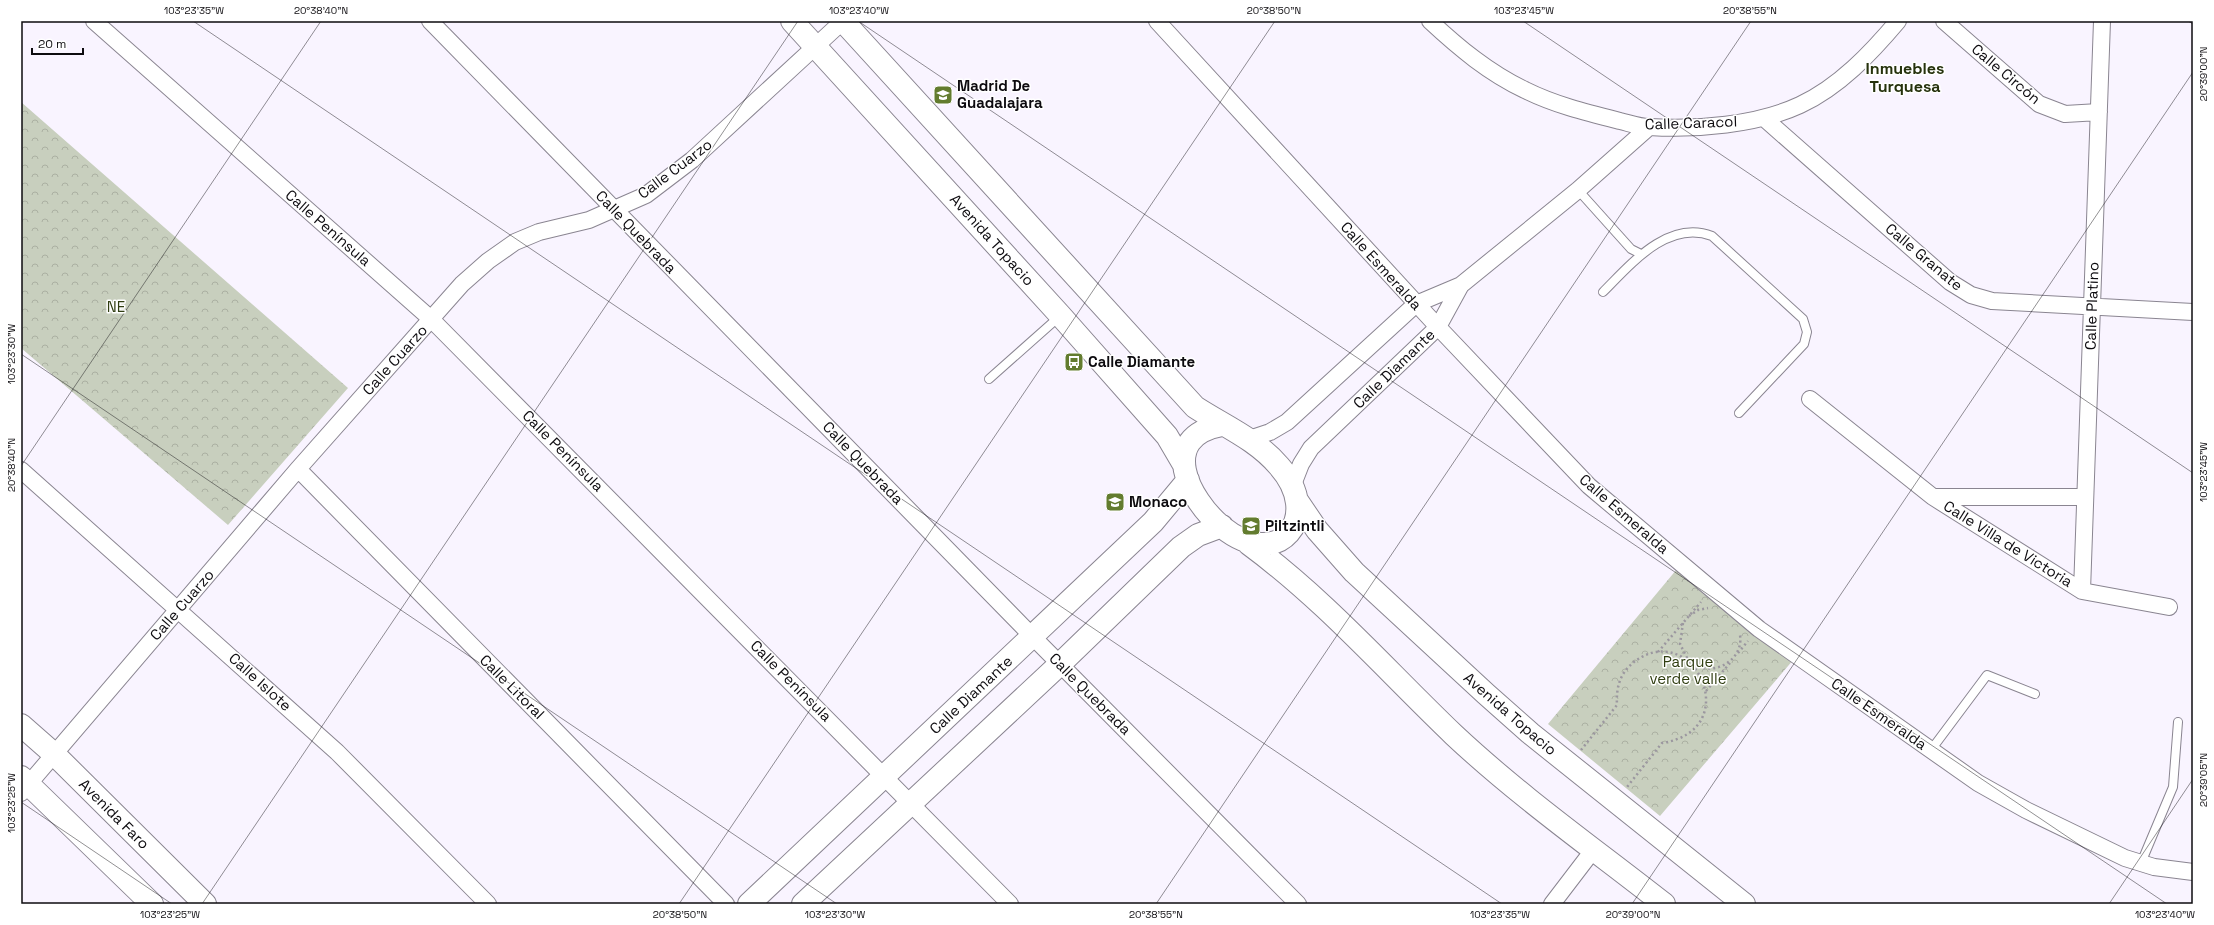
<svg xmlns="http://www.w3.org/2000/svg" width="2214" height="925" font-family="'Space Grotesk',sans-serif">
<defs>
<pattern id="park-crowns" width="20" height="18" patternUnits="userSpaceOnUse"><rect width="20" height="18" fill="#c8cfbe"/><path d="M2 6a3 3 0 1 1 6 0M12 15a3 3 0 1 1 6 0" fill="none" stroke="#abb0a2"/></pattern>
</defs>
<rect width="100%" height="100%" fill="#f9f4ff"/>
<path fill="url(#park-crowns)" d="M21,102L348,388L228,525L21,348Z
M1682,563L1794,659L1660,816L1548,724Z"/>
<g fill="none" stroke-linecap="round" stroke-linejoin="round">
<defs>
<path id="lane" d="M1578,190L1631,249L1641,254
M1603,292C1630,265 1668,219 1712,236L1803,319L1807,332L1804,344L1739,413
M989,379L1060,316
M1931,750L1987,675L2035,694
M2141,863L2173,787L2178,722"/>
<path id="street" d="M94,21L431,319L1010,904
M430,21L1033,637L1298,904
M1157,21L1438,327L1589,486L1759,629L1978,783L2026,810L2125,858L2154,867L2193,872
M1430,21C1459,48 1489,73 1525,90C1555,105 1588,113 1620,121C1629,123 1639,127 1649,127C1696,130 1757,125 1800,105C1839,87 1871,53 1898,21
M1944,21L2039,104L2065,114L2099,112
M1765,119L1950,282L1971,295L1992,301L2193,312
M1810,399L1933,497L2082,591L2169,607
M1249,439L1270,432L1287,422L1416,304L1461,285L1578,190L1648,128
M298,469L726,904
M21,470L337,752L488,904
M1292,487L1301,464L1311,448L1438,327L1461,285
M1933,497H2085
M2082,591L2102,21
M21,793L298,469L462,284L488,261L515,242L539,232L589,220L646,195L692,160L843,21
M1552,904L1594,849"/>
<path id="secondary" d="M792,21L1060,315L1167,436L1184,465
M843,21L1195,407C1224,426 1256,439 1279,466C1324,517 1279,573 1222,527C1188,499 1157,437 1222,425
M1298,502L1317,530L1354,572L1486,694L1530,733L1744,904
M1249,544C1325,600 1386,670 1454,735C1519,796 1594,849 1664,904
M21,725L54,754L205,904
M21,777L152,904
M749,904L1153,522L1188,480
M803,904L1060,664L1181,547L1198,535L1222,526"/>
</defs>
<use href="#lane" stroke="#8a8591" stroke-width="10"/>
<use href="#street" stroke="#8a8591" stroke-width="18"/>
<use href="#secondary" stroke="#8a8591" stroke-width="24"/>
<path stroke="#9b979f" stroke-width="2.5" stroke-dasharray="2 3" stroke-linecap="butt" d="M1689,616L1698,610L1708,608
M1683,623L1680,644L1688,660
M1658,652L1701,602
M1738,653L1748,641
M1694,664C1714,677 1744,660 1740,635
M1706,691L1730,663
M1581,750L1617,705C1616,687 1620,673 1634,662C1693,617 1747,730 1662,743L1627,787"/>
<use href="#lane" stroke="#fff" stroke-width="8"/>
<use href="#street" stroke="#fff" stroke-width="16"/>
<use href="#secondary" stroke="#fff" stroke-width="22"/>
</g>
<path fill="none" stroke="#0d0b0f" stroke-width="1" stroke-opacity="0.45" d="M193,21L1502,904M858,21L2167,904M1523,21L2193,473M2188,21L2193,24M21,354L837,904M21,466L321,21M21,802L172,904M202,904L798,21M679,904L1275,21M1156,904L1751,21M1632,904L2193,72M2109,904L2193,779"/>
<defs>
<symbol id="school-square" viewBox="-11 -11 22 22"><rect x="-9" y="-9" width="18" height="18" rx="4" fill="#637c2f" stroke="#fff"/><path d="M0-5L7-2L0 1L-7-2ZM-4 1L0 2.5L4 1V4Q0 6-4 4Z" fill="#fff"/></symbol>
<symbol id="bus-square" viewBox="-11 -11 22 22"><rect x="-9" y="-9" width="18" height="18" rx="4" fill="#637c2f" stroke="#fff"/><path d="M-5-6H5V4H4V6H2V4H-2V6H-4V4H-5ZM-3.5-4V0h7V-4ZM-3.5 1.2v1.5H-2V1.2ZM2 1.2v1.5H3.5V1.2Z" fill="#fff"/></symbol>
</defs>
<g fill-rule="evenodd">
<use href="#school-square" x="932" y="84" width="22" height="22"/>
<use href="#bus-square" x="1063" y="351" width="22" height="22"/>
<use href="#school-square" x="1104" y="491" width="22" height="22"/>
<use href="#school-square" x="1240" y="515" width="22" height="22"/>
</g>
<g text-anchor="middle" stroke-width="3" stroke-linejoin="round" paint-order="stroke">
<g font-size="15" fill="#0d0b0f" stroke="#fff">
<text transform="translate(2006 74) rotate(40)" y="5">Calle Circón</text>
<text transform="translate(1691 123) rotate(-2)" y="5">Calle Caracol</text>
<text transform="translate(675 169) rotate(-37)" y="5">Calle Cuarzo</text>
<text transform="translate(328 228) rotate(41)" y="5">Calle Península</text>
<text transform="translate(636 232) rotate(46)" y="5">Calle Quebrada</text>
<text transform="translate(992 240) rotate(48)" y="5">Avenida Topacio</text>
<text transform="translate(1924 257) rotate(40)" y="5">Calle Granate</text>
<text transform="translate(1381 266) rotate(48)" y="5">Calle Esmeralda</text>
<text transform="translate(2092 306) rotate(-88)" y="5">Calle Platino</text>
<text transform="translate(395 360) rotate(-48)" y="5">Calle Cuarzo</text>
<text transform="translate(1394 369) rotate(-44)" y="5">Calle Diamante</text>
<text transform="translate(563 451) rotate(45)" y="5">Calle Península</text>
<text transform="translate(863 463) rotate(46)" y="5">Calle Quebrada</text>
<text transform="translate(1624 514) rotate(41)" y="5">Calle Esmeralda</text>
<text transform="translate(2008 544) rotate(32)" y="5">Calle Villa de Victoria</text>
<text transform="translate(182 605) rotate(-49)" y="5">Calle Cuarzo</text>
<text transform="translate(791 681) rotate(45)" y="5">Calle Península</text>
<text transform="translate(260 682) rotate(42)" y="5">Calle Islote</text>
<text transform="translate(512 687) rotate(45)" y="5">Calle Litoral</text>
<text transform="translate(1090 694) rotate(45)" y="5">Calle Quebrada</text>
<text transform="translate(971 695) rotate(-43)" y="5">Calle Diamante</text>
<text transform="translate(1510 714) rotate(41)" y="5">Avenida Topacio</text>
<text transform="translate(1879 714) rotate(35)" y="5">Calle Esmeralda</text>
<text transform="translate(114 814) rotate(45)" y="5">Avenida Faro</text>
</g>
<g font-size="15" font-weight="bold" fill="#0d0b0f" stroke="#fff" text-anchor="start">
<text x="957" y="91">Madrid De<tspan x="957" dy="17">Guadalajara</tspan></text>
<text x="1088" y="367">Calle Diamante</text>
<text x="1129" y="507">Monaco</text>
<text x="1265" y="531">Piltzintli</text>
</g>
<g font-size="15" fill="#2f3d10" stroke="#fff">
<text x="116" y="312">NE</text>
<text x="1688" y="667">Parque<tspan x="1688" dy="17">verde valle</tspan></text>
</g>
<g font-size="16" font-weight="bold" fill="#26320d" stroke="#fff">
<text x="1905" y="74">Inmuebles<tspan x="1905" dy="18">Turquesa</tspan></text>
</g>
</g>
<rect width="2214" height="925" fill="none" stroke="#ffffff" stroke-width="44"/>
<path d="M32 48v6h51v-6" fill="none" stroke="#0d0b0f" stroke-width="2"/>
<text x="38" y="48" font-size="12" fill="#0d0b0f" stroke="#ffffff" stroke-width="3" paint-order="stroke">20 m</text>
<rect x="22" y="22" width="2170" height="881" fill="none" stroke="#0d0b0f" stroke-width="1.5"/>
<g font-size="10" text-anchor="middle" fill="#0d0b0f">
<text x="194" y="14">103°23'35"W</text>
<text x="321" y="14">20°38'40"N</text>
<text x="859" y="14">103°23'40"W</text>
<text x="1274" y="14">20°38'50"N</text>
<text x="1524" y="14">103°23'45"W</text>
<text x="1750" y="14">20°38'55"N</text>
<text transform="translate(2203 74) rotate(-90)" y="4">20°39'00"N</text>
<text transform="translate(11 354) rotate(-90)" y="4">103°23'30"W</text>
<text transform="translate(11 465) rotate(-90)" y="4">20°38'40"N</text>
<text transform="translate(2203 472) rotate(-90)" y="4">103°23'45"W</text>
<text transform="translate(2203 780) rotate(-90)" y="4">20°39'05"N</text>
<text transform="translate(11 803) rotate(-90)" y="4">103°23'25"W</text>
<text x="170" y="918">103°23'25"W</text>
<text x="680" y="918">20°38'50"N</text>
<text x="835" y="918">103°23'30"W</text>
<text x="1156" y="918">20°38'55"N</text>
<text x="1500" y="918">103°23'35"W</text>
<text x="1633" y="918">20°39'00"N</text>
<text x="2165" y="918">103°23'40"W</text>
</g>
</svg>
